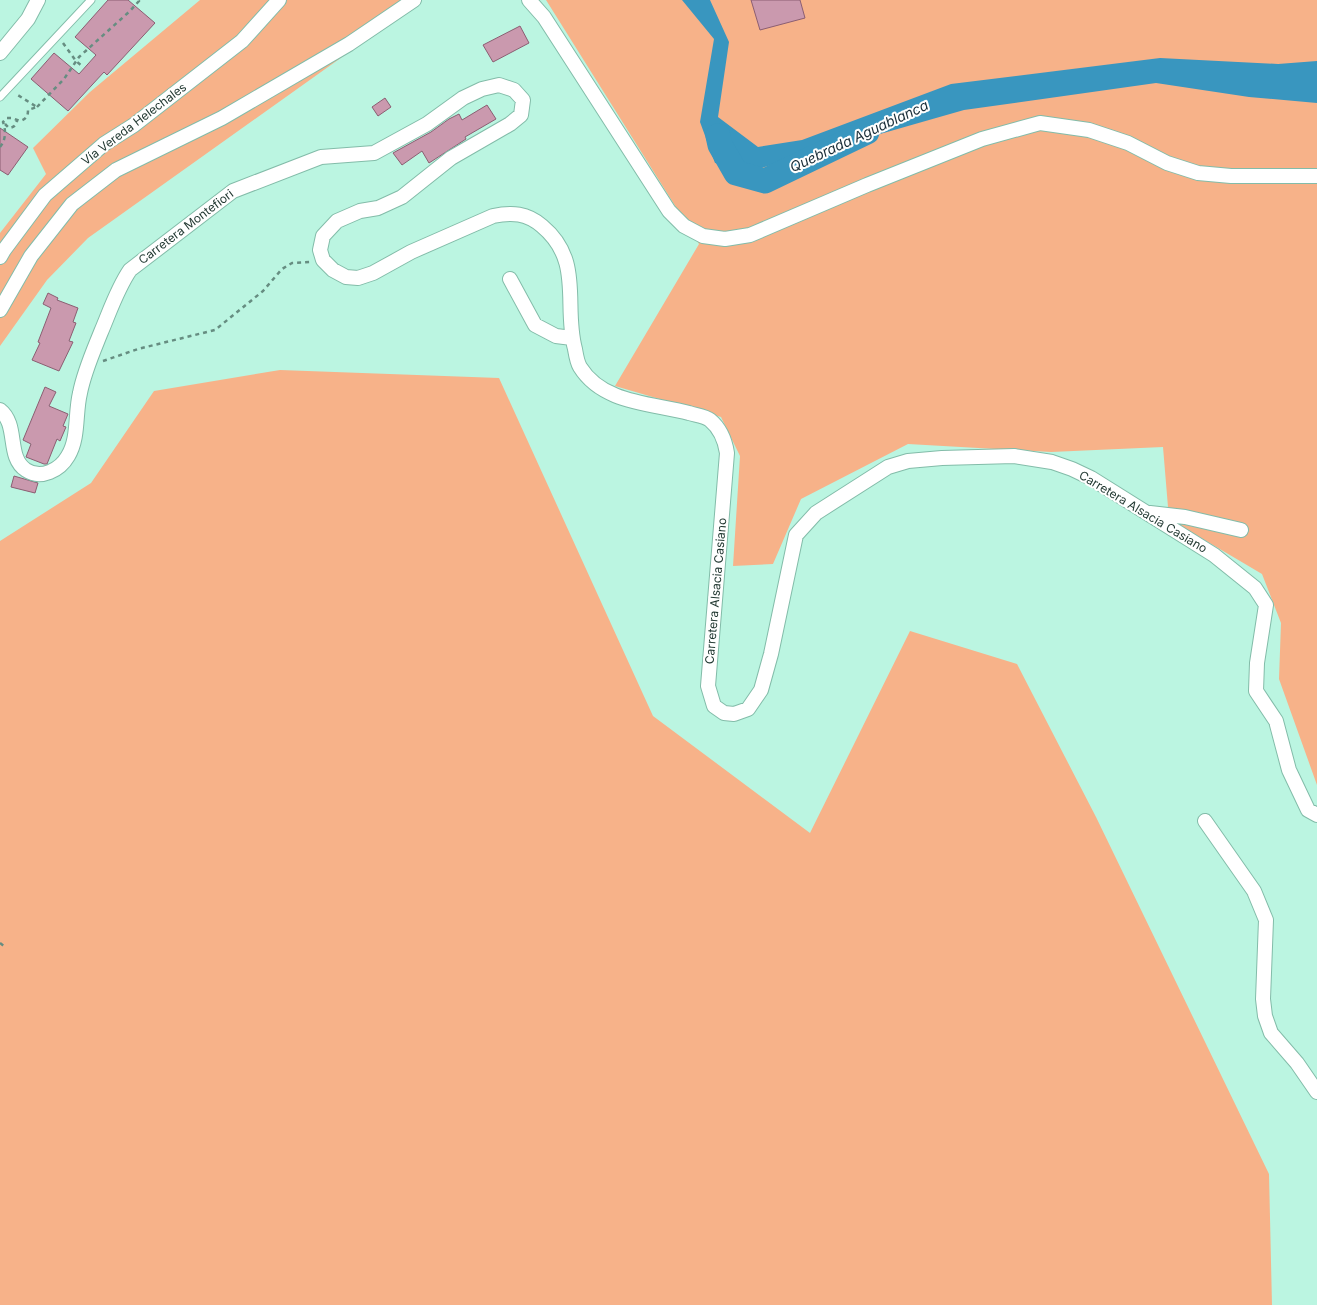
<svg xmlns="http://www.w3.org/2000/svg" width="1317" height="1305" font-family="Inter,sans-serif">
<rect width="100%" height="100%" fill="#bbf5e1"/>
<path fill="#f7b289" d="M200,0H413L394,20L88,238L47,280L0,346V233L46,174L33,148L90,92Z
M546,0H1317V785L1279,679L1281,623L1262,574L1169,519L1163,447L1051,452L908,444L801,499L773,564L733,566L740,456L721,417L615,386L699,244Z
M280,370L499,378L653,716L810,833L910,631L1017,664L1096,817L1269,1174L1272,1305H0V541L91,483L154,391Z"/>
<path fill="#3996bf" d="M682,0H710L729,42L718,117L758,147L802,140L951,84L1160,58L1278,64L1317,61V103L1249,97L1156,83L964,110L754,170L715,163L700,122L714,39Z"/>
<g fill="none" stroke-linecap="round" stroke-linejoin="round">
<path stroke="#3996bf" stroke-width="25" d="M718,136L720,145L736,173L765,181L867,132"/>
</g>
<path fill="#ca99ae" stroke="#8b5e72" d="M108,0H128L155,23L107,75L104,72L68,111L31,79L54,53L79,74L96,55L75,37Z
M751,0H800L805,18L760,30Z
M520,26L529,43L493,62L483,45Z
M385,98L391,107L378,116L372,107Z
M487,105L496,119L465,137L466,139L429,163L422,151L402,165L393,153L431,132L449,119L459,114L462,120Z
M0,128L28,147L8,175L0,170Z
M48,293L58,298L57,300L78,308L73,322L76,323L69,341L73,342L59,371L32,360L40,343L38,342L51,308L43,304Z
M45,387L56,392L49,406L68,414L63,426L66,427L60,441L57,439L47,464H44L26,457L31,444L23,440Z
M14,476L38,483L35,493L11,487Z"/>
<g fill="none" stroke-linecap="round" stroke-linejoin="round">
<defs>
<path id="service" d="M0,97L91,0"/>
<path id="minor" d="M529,0L544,17L669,211L684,226L703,236L725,239L750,235L867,185L982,139L1040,123L1089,130L1128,143L1167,163L1198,173L1231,176H1317
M0,53L28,19L38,0
M0,257L4,250L45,195L104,144L134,125L242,41L279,0
M510,279L535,325L556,336L572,338
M0,310L31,256L72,204L116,170L222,118L349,44L414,0
M0,410C19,425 6,457 26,470C41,480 60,470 68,456C79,438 75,413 80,393C84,372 93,352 101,332C110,311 117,289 130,270L233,191L321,157L374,153L427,124L463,98L482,89L499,85L514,90L523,100L521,115L510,124L451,158L402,197L378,208L360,211L337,221L323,236L320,250L323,260L333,270L346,277L358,278L373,273L411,252L493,216C512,212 527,213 542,226C584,261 563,305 575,349C576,355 577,362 580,367C603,404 652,403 689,413C695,415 705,416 710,420C721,429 725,440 727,453L708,686L714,706L724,713L734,714L748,709L761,690L771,654L796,535L816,513L888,467L908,461L942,458L1014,456L1052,462L1072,469L1091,478L1214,555L1255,588L1266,605L1257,663L1256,691L1276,721L1289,770L1308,810L1317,815
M1150,513L1185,517L1241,530
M1205,821L1254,891L1266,920L1263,999L1265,1016L1271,1033L1297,1063L1317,1092"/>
</defs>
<use href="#service" stroke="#83bca9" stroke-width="9"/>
<use href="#minor" stroke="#83bca9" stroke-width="16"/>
<path stroke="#668d81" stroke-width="2.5" stroke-dasharray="4 4" stroke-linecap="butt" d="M63,43L76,61L83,67
M37,107L64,79L79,57L130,11L139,1L138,0
M5,124L9,128C15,127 16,125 17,120
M0,147C6,140 6,130 3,122L7,118H12L20,121C26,119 28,117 28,110L37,107L16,94
M103,361L138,349L215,330L263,291L282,269L292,263L310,262
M0,943L4,946"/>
<use href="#service" stroke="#fff" stroke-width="7"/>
<use href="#minor" stroke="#fff" stroke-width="14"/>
</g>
<g text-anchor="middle" stroke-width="4" stroke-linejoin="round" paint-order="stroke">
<g font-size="12" fill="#1f362f" stroke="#fff">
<text transform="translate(134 124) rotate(-37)" y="4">Vía Vereda Helechales</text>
<text transform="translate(186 227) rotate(-37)" y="4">Carretera Montefiori</text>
<text transform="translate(1143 512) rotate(31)" y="4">Carretera Alsacia Casiano</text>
<text transform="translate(716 591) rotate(-85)" y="4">Carretera Alsacia Casiano</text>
</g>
<g font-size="14" font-style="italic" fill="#182c37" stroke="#fff">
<text transform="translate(859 136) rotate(-25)" y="5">Quebrada Aguablanca</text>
</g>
</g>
</svg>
